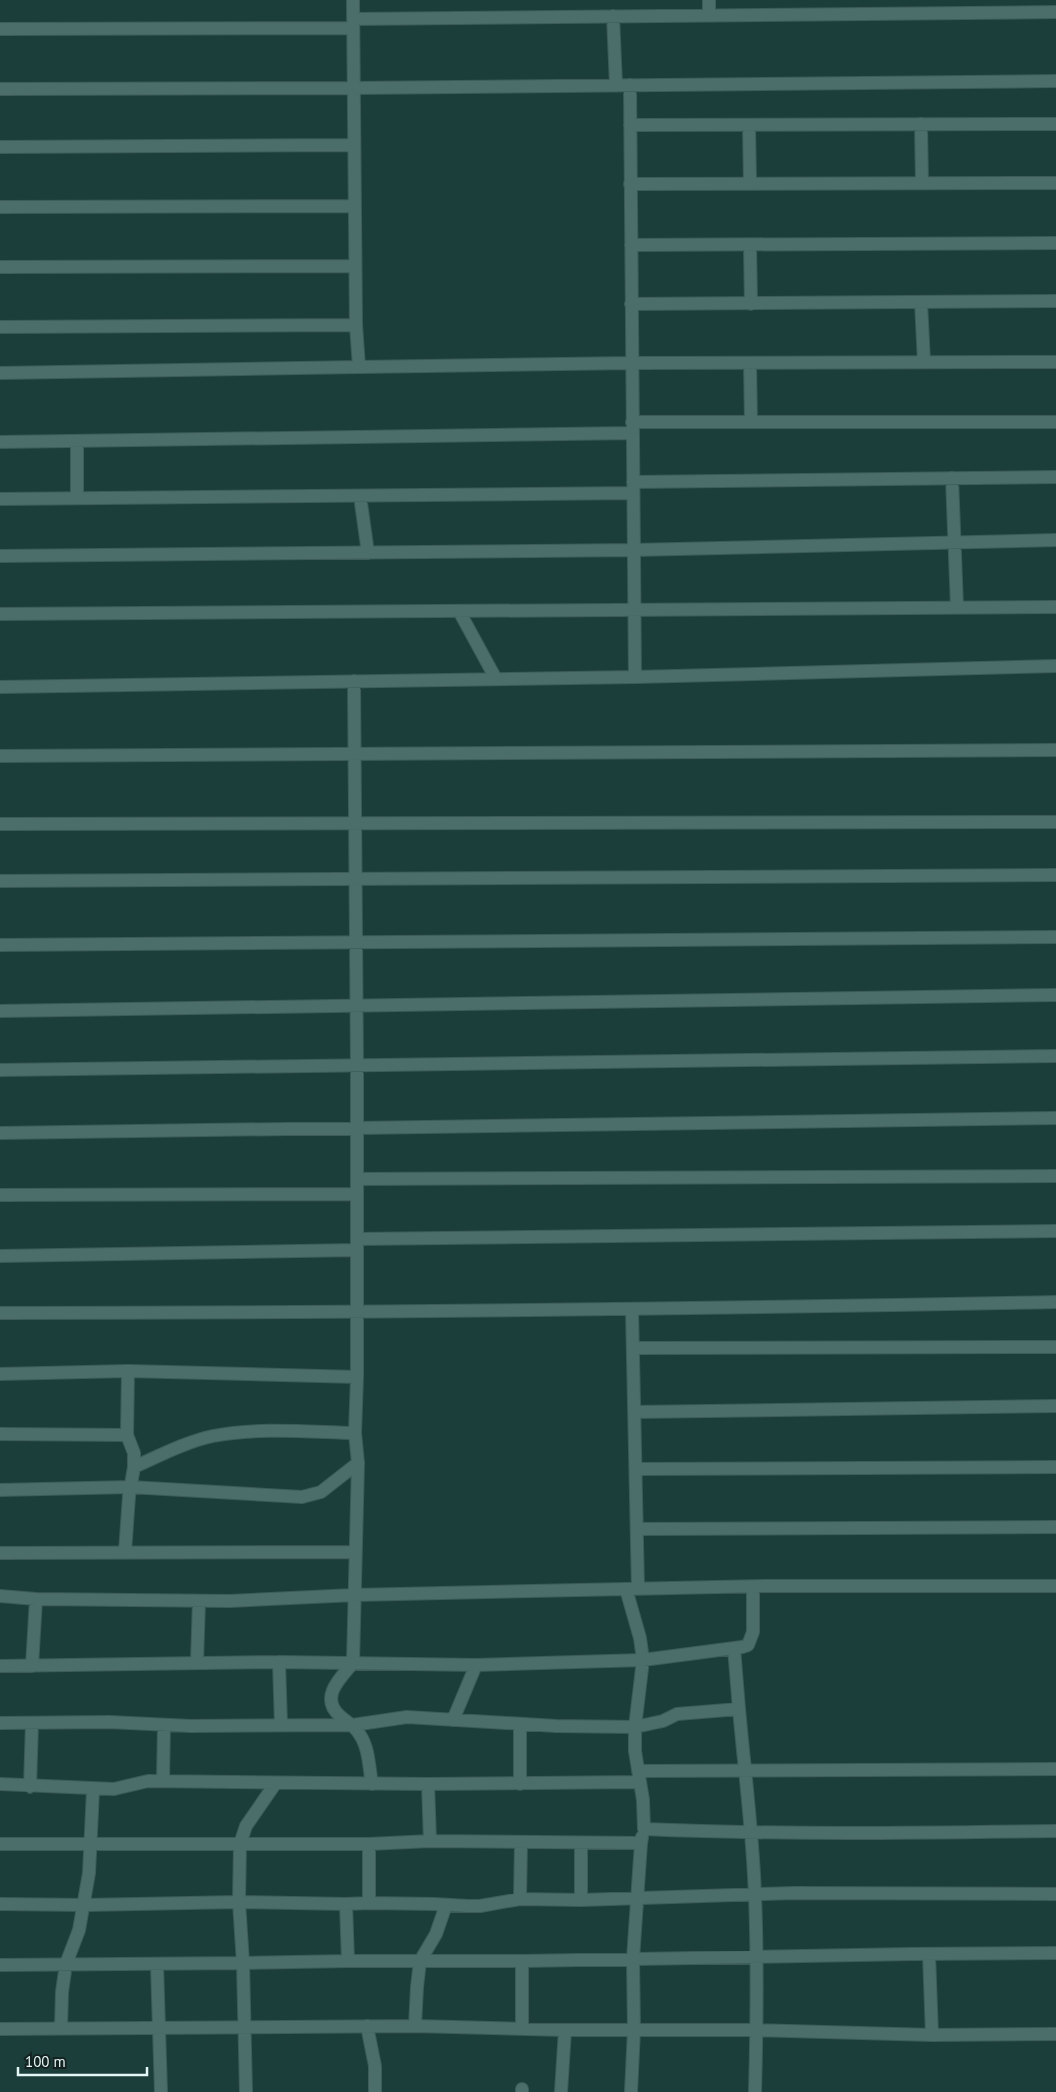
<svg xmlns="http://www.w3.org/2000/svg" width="1056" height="2092" font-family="'PT Sans',sans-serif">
<rect width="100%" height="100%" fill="#1c3e3b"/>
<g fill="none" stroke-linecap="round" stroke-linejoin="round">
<defs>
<path id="minor" d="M353,0L356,325L359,367L632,363L1056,362
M709,0V15
M613,16L616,85
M353,19L1056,12
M0,29L353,28
M630,85L635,677
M0,89L352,88L1056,81
M921,124L922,183
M630,125L1056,124
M749,125L750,183
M0,147L354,145
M630,184L1056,183
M0,207L355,206
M631,245L1056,243
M750,245L751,304
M0,267L355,266
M921,302L924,362
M631,304L1056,301
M0,327L356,325
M750,363L751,422
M0,373L359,367
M632,422H1056
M77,441V498
M0,442L633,433
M952,478L957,607
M633,482L1056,477
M360,496L368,553
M0,499L633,493
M0,556L634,550L1056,540
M459,611L496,679
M0,614L1056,607
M354,681L357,1066V1377L355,1433L358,1463L353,1663C340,1678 319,1698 340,1716C348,1723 355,1726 360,1735C369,1748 369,1768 372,1784
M0,687L635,677L1056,666
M0,756L1056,750
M0,824L1056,822
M0,881L1056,875
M0,945L1056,937
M0,1011L1056,995
M0,1070L1056,1056
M0,1133L1056,1118
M357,1179L1056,1176
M0,1195L357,1194
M357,1239L1056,1231
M0,1256L357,1250
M632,1310L638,1589
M0,1313C352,1313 704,1309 1056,1302
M633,1348L1056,1347
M0,1374L128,1371L357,1377
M634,1412L1056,1406
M0,1434L127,1435
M134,1467C159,1456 185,1442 213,1436C259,1427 309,1432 355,1433
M636,1469L1056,1467
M0,1490L130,1487L302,1497L321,1492L358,1463
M637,1529L1056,1527
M125,1552L129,1496L134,1467V1453L127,1435L128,1371
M0,1553L354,1552
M0,1596L36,1599L229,1601L354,1595L626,1589
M734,1648L739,1709
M197,1662L199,1601
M279,1662L281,1725
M0,1666L279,1662L476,1665
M32,1666L36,1599
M453,1720L476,1665L643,1660L742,1647L748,1645L753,1632V1587
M0,1723L109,1722L191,1726L353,1725L407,1717L556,1726L635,1727L643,1660L640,1638L626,1589L764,1586H1056
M638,1771L1056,1769
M163,1781L164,1725
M0,1784L114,1789L148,1781L428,1784L639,1782
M520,1784V1724
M30,1787L32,1723
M430,1841L641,1843L642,1837
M0,1844H369
M520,1899L521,1842
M581,1900V1843
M369,1903L434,1904L468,1906H480L520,1899L581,1900L794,1893L1056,1894
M0,1904L85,1905L239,1902L346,1904
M929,1954L932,2035
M348,1961H522L911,1954L1056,1953
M0,1965L243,1963L239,1902L240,1844L246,1826L275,1784
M157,1965L161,2092
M367,2026L375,2066V2092
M415,2026L417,1987L420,1961L436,1934L446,1905
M61,2028L62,1992L66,1964L79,1930L89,1873L93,1790
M522,2028V1961
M0,2029L415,2026L565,2030H757L932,2035L1056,2034
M522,2089V2092
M246,2092L243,1963L348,1961L346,1904L369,1903V1844L430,1841L428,1784
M561,2092L565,2030
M631,2092L634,2030L633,1959L641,1843
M755,2092C757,2020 758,1947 754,1875C751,1820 744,1764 739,1709L677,1714L663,1721L635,1727V1751L643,1800L644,1829C781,1835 918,1833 1056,1831"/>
</defs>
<use href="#minor" stroke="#3c5b59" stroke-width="14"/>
<use href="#minor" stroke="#4b6e6b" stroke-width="12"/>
</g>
<path d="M18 2067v8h129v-8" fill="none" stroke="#e4f7f5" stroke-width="2.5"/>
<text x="25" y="2067" font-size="15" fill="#e4f7f5" stroke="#132220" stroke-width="4" paint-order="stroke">100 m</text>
</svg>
